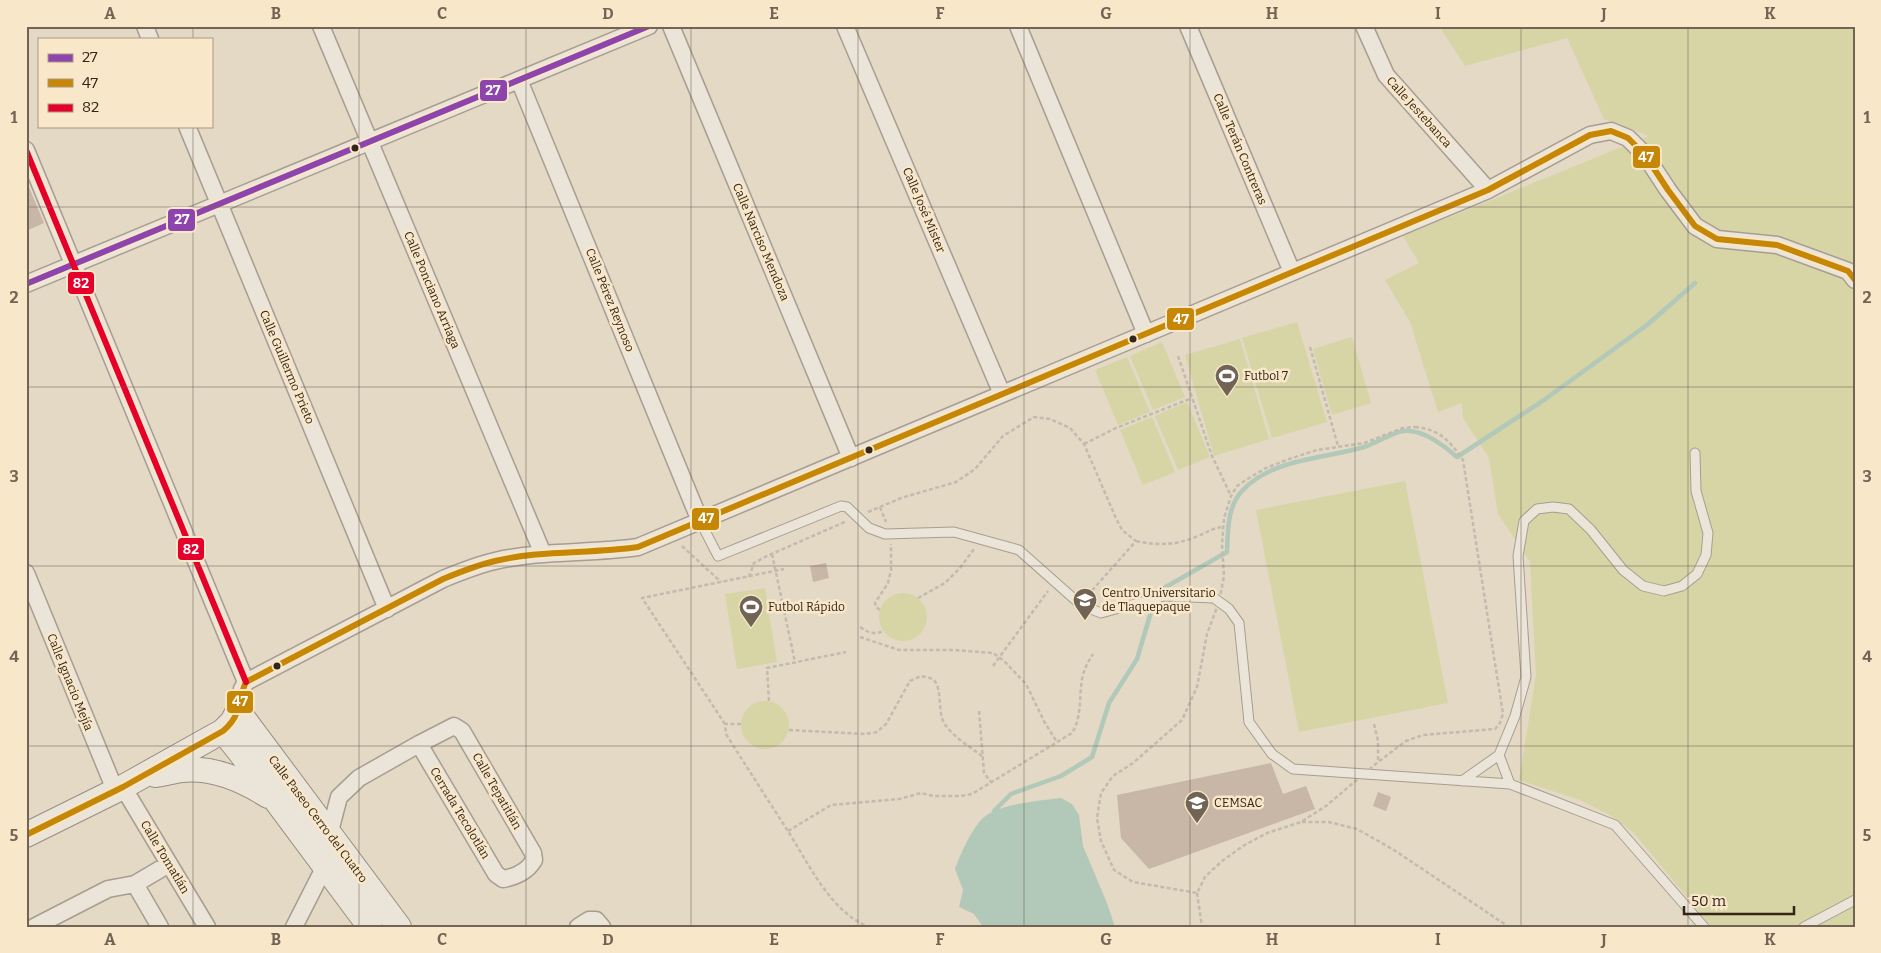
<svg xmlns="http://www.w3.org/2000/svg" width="1881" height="953" font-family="Bitter,serif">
<rect width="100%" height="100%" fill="#e4d9c5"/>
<path fill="#d7d4a6" d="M1439,26H1855V927H1715L1709,924L1634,833L1610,815L1580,800L1519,780L1536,675L1530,562L1498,514L1489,458L1463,418L1462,403L1438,412L1410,322L1385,280L1419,263L1403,236L1649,136L1604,119L1567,38L1465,66Z
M1297,322L1327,422L1272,438L1242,338Z
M1352,337L1371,403L1332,415L1313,349Z
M1240,339L1269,439L1214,456L1185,355Z
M1162,342L1185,397L1153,410L1130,356Z
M1127,357L1150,412L1118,425L1095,370Z
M1187,402L1210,457L1178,470L1155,416Z
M1152,417L1175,472L1143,485L1120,430Z
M1405,481L1448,703L1299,732L1256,510Z
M765,588L777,662L737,669L725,594Z
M879 617a24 24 0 1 1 48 0a24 24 0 1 1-48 0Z
M741 725a24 24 0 1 1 48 0a24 24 0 1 1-48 0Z"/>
<path fill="#b2c8b9" d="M1061,798L1072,804L1079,815L1083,846L1107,903L1115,927H983L974,914L959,907L963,890L955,869C960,855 972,828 983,818C1000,803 1039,801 1061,798Z"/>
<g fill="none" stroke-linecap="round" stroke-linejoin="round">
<path stroke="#b2c8b9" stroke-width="4.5" d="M994,811L1011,794L1061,776L1092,757L1109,703L1137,659L1157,592L1227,552C1228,531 1227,507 1242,491C1272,458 1324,459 1364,447C1377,443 1396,429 1410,431C1426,432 1446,447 1457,457L1544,400L1647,325L1695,283"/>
</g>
<path fill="#c8b6a6" d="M26,180L44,223L26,231Z
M826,563L829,578L813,582L810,566Z
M1271,763L1283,794L1306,786L1315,809L1149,869L1121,838L1117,795Z
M1378,792L1391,797L1386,811L1373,806Z"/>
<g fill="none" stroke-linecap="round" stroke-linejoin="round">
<defs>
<path id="lane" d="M700,521L718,556L841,506L847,507L869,528L885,534L954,532L1019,550L1081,605L1101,613L1164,596L1214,598L1229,609L1239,623L1249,722L1272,754L1293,769L1510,784L1615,825L1704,927
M1499,755L1515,716L1526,677L1518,556L1524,521L1537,509L1553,507L1569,509L1591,530L1623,570L1643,586L1664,591L1682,586L1697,574L1706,555L1708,533L1696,491L1695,453
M1462,781L1499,755L1510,784
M1804,927L1855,900"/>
<path id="street" d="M145,26L150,39
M321,26L543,554
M671,26L851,458
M845,26L1002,394
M1018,26L1146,334
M1188,26L1292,272
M1364,26L1386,75L1488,190
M519,80L700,521
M187,126L387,609
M26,150L246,682
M26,284L649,26
M26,573L115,790
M238,711L242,689L246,682L443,579C460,572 477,565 495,561C541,550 590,554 638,547L1488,190L1590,135L1611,131L1628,138L1645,155L1668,190L1695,226L1717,239L1777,245L1848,271L1855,280
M123,787L207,927
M135,884L160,927
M34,927L108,889L135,884L169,864
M294,927L325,866L329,835L339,797L359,778L419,744L454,726L462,731L533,853L534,860C528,871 515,877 503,879L496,874L419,744
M578,927L589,920H596L602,927"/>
<path id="secondary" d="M223,731L242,755L370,927
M155,775C164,774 173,771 182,770C213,767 243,780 268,796
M26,835L123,787L223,731L232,722L238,711L399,927"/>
</defs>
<use href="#lane" stroke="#a89d90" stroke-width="11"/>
<use href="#street" stroke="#a89d90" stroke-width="19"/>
<use href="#secondary" stroke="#988d80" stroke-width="26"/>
<path stroke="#c3bab0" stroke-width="2.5" stroke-dasharray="4 2.5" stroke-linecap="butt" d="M1310,347L1338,446
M1178,356L1212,456L1231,496
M1415,427C1439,429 1450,441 1463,460L1503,714L1500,723L1495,729L1423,735L1406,741L1378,762L1326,806L1301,822L1267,833L1243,846L1222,861L1205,877L1197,893L1133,882L1114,870L1101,841L1097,818L1101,793L1113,776L1133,763L1182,720L1197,687L1207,634L1219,602L1224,576L1222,545L1224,518L1231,496L1237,486L1249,478L1266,468L1289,459L1317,450L1364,443L1403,428Z
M1084,444L1116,428L1192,398
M880,507L886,522
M868,512L901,498L956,482L975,469L1003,436L1034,417L1050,419L1070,428L1084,444L1115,516L1122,530L1136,541L1088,595
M1136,541C1158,546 1177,545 1198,536C1208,532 1212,528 1223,527
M682,546L721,582
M772,554L795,662
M749,577L754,563L767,556L847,521
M918,598L945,583L960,568L974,549
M880,610L876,607L875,603L888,583L891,570V544
M860,627C869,633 873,635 884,631
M860,637L899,650H954L993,653L1004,661L1026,684L1045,723L1057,742
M993,666L1048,591
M769,701L767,668L846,652
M979,711L984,773L991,782
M725,724L642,598L784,569
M741,724H725L726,734C746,766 766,797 786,828C808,862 830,912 869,927
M1374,724L1378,741V761
M789,730L865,734L877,732L886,724L910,681L921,676C924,677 929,677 932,679C943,685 937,710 944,723C953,737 969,746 982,756
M1302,822H1329L1357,829L1394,850L1509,927
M788,831L831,805L899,799L921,793L933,796H961L972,794L1072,733C1082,717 1079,697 1082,679C1084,669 1088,662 1093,654
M1197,893L1202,927"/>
<use href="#lane" stroke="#ebe4d8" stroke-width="9"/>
<use href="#street" stroke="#ebe4d8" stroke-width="16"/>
<use href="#secondary" stroke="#ebe4d8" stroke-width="24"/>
<defs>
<path id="bus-1" d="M26,284L649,26"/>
<path id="bus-2" d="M26,835L123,787L223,731C229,726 234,720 237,712C241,702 241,692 246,682L443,579C460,572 477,565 495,561C541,550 590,554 638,547L1488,190L1590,135L1611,131L1628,138L1645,155L1668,190L1695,226L1717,239L1777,245L1848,271L1855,280"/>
<path id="bus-3" d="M26,150L246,682"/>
</defs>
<use href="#bus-1" stroke="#f8e7c8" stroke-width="10"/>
<use href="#bus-2" stroke="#f8e7c8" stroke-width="10"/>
<use href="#bus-3" stroke="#f8e7c8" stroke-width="10"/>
<use href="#bus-1" stroke="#8e44ad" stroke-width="6"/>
<use href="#bus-2" stroke="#c68606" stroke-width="6"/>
<use href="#bus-3" stroke="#e4002b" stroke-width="6"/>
</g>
<path fill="none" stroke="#726455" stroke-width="1" stroke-opacity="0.55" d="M193,26V39M359,26V927M526,26V927M691,26V927M858,26V927M1024,26V927M1190,26V927M1355,26V927M1521,26V927M1688,26V927M193,126V927M26,207H1855M26,387H1855M26,566H1855M26,746H1855"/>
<defs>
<symbol id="stadium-pin" viewBox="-11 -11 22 30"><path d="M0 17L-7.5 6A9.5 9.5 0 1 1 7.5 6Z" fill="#726455" stroke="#f8e7c8"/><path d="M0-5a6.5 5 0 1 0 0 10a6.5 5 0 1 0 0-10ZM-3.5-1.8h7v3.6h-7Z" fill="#fff"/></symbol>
<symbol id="university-pin" viewBox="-11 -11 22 30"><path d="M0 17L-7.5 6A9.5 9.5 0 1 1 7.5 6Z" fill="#726455" stroke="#f8e7c8"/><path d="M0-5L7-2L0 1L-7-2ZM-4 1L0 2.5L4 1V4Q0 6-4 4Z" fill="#fff"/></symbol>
</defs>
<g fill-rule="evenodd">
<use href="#stadium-pin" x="1213" y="362" width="28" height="38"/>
<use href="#university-pin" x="1071" y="586" width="28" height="38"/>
<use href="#stadium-pin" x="737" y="593" width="28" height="38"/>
<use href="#university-pin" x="1183" y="789" width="28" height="38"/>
</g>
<g fill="#352519" stroke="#f8e7c8" stroke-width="2">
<circle cx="355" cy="148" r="4.5"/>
<circle cx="1133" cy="339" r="4.5"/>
<circle cx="869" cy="450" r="4.5"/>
<circle cx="277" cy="666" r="4.5"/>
</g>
<g text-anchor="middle" stroke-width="5" stroke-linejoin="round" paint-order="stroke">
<g font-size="12" fill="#352519" stroke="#f8e7c8">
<text transform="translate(1419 112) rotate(48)" y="4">Calle Jestebanca</text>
<text transform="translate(1240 149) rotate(67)" y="4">Calle Terán Contreras</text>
<text transform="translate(924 210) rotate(67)" y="4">Calle José Mister</text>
<text transform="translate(761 242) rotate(67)" y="4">Calle Narciso Mendoza</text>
<text transform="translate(432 290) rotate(67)" y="4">Calle Ponciano Arriaga</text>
<text transform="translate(610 300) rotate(68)" y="4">Calle Pérez Reynoso</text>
<text transform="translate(287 367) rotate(67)" y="4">Calle Guillermo Prieto</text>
<text transform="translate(70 682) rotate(68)" y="4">Calle Ignacio Mejía</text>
<text transform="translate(497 791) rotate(60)" y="4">Calle Tepatitlán</text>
<text transform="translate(460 813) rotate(59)" y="4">Cerrada Tecolotlán</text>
<text transform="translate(318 819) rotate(53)" y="4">Calle Paseo Cerro del Cuatro</text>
<text transform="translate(165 857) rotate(59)" y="4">Calle Tomatlán</text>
</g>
<g font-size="12" fill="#352519" stroke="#f8e7c8" text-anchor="start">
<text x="1244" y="380">Futbol 7</text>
<text x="1102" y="597">Centro Universitario<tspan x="1102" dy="14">de Tlaquepaque</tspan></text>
<text x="768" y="611">Futbol Rápido</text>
<text x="1214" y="807">CEMSAC</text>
</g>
</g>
<g stroke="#f8e7c8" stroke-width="2">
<rect x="479" y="79" width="29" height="23" rx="5" fill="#8e44ad"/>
<rect x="1632" y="145" width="29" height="24" rx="5" fill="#c68606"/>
<rect x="167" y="208" width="29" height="24" rx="5" fill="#8e44ad"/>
<rect x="67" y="271" width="28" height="24" rx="5" fill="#e4002b"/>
<rect x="1166" y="307" width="29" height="24" rx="5" fill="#c68606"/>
<rect x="691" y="507" width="29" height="24" rx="5" fill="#c68606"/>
<rect x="177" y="537" width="28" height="24" rx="5" fill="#e4002b"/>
<rect x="226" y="690" width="28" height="24" rx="5" fill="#c68606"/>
</g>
<g font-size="14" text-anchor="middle" font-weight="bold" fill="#fff">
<text x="493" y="95">27</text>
<text x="1646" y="162">47</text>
<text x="182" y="224">27</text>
<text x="81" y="288">82</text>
<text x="1181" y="324">47</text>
<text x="706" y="523">47</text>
<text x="191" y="554">82</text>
<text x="240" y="706">47</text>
</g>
<rect width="1881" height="953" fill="none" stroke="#f8e7c8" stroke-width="55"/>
<rect x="38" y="38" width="175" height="90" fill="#f8e7c8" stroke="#aa9982"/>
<rect x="48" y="54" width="25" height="8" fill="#8e44ad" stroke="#aa9982"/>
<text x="82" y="62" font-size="15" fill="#352519">27</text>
<rect x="48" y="79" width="25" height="8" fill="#c68606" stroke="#aa9982"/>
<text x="82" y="88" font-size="15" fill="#352519">47</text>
<rect x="48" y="104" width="25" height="8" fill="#e4002b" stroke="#aa9982"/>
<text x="82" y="112" font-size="15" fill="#352519">82</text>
<path d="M1684 906v8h110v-8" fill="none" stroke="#352519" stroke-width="2.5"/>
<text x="1691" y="906" font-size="15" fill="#352519" stroke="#f8e7c8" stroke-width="4" paint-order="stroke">50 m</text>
<rect x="28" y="28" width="1826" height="898" fill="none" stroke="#726455" stroke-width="2"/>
<g font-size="16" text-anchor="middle" font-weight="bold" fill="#726455">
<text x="110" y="19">A</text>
<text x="276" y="19">B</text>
<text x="442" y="19">C</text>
<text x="608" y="19">D</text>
<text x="774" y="19">E</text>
<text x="940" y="19">F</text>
<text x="1106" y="19">G</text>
<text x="1272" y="19">H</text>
<text x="1438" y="19">I</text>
<text x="1604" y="19">J</text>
<text x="1770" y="19">K</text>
<text x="14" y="123">1</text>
<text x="1867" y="123">1</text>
<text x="14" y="303">2</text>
<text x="1867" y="303">2</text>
<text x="14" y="482">3</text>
<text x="1867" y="482">3</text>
<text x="14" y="662">4</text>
<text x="1867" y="662">4</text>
<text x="14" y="841">5</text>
<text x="1867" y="841">5</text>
<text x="110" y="945">A</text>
<text x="276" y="945">B</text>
<text x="442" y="945">C</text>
<text x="608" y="945">D</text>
<text x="774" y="945">E</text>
<text x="940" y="945">F</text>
<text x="1106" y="945">G</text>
<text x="1272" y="945">H</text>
<text x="1438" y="945">I</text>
<text x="1604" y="945">J</text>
<text x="1770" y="945">K</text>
</g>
</svg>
